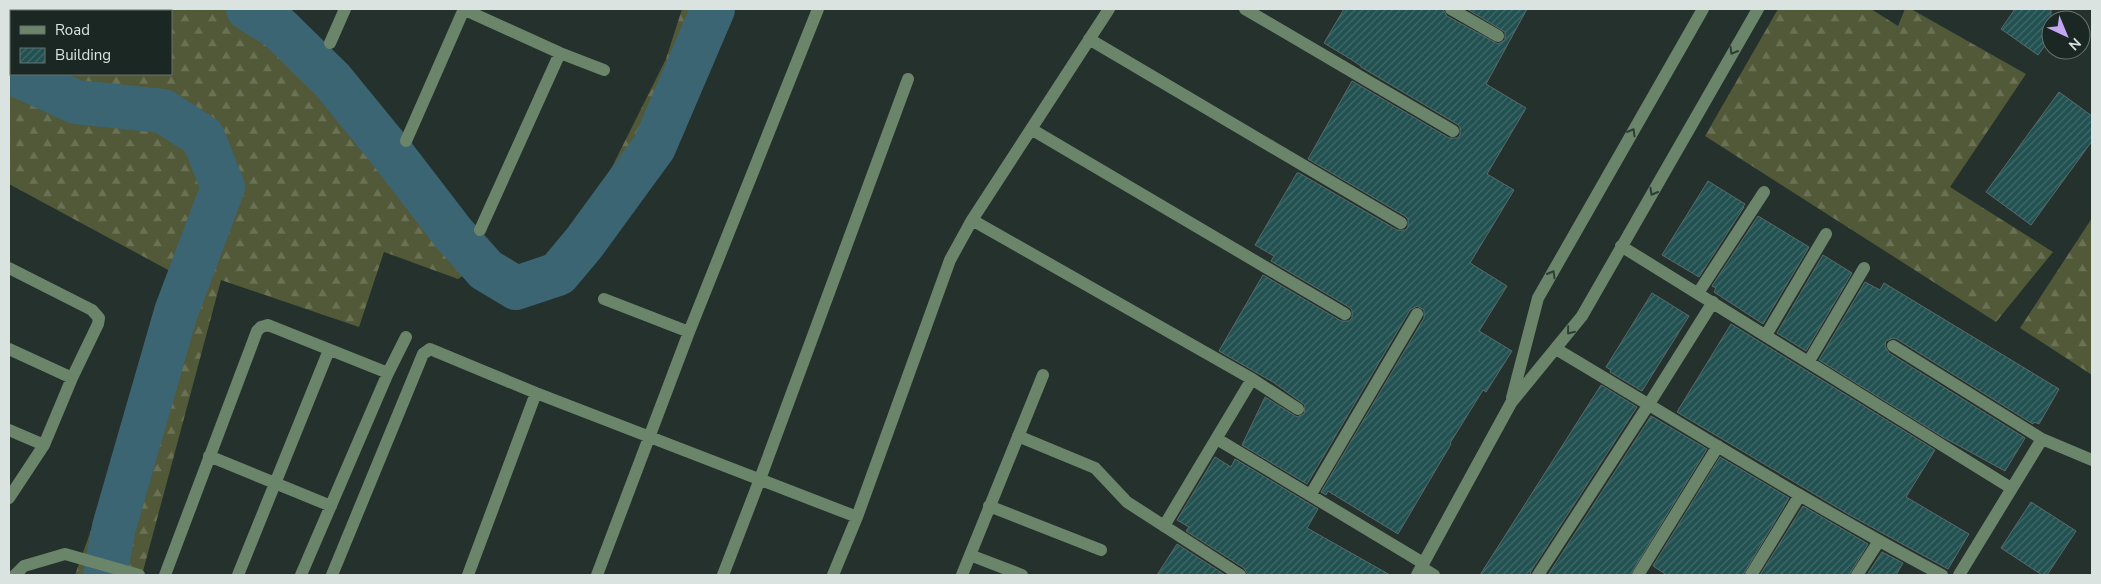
<svg xmlns="http://www.w3.org/2000/svg" width="2101" height="584" font-family="'Nunito Sans',sans-serif">
<defs>
<pattern id="forest-firs" width="22" height="20" patternUnits="userSpaceOnUse" patternTransform="scale(1.25)"><rect width="22" height="20" fill="#525938"/><path d="M5 1l3.5 6h-7zM16 11l3.5 6h-7z" fill="#6a7154"/></pattern>
<pattern id="building-hatch" width="6" height="6" patternUnits="userSpaceOnUse" patternTransform="scale(1.25)"><rect width="6" height="6" fill="#225151"/><path d="M-1 1l2-2M0 6l6-6M5 7l2-2" fill="none" stroke="#426a6a"/></pattern>
</defs>
<rect width="100%" height="100%" fill="#25312c"/>
<path fill="url(#forest-firs)" fill-rule="evenodd" d="M9,9H279L451,203L493,256L458,279L384,252L359,327L221,280L142,575H75L110,477L170,271L9,184ZM11,11H171V74H11Z
M682,9H725L648,170L593,265L587,217L666,59Z
M1778,9H1871L1898,26L1905,9H1911L2026,74L1950,187L2053,252L1996,322L1705,136Z
M2092,218V375L2020,328Z"/>
<g fill="none" stroke-linecap="round" stroke-linejoin="round">
<path stroke="#3c6573" stroke-width="44" d="M248,9L279,28L332,80L390,151L453,233L486,270L516,288L558,274L584,243L654,147L713,9
M15,74L76,102L163,111L203,137L223,187L176,312L114,527L105,575"/>
</g>
<path fill="url(#building-hatch)" stroke="#5a6a6a" d="M1344,9H1443L1447,16L1498,44L1505,40V32L1467,9H1527L1486,84L1526,108L1487,174L1514,190L1470,263L1507,286L1479,331L1512,351L1486,392L1483,390L1450,443L1451,444L1398,534L1328,491L1326,495L1321,492L1424,318V310L1417,306L1410,310L1307,484L1242,445L1265,397L1297,417L1304,414L1305,405L1273,382L1219,351L1263,275L1341,321H1349L1352,318V310L1349,307L1271,261L1274,256L1255,245L1297,173H1299L1397,230H1405L1408,227V219L1405,216L1308,159L1352,81L1449,138H1457L1460,135V127L1457,124L1361,67V66L1352,60L1324,43Z
M2015,9H2051V37L2038,55L2001,29Z
M2059,92L2092,116V141L2031,225L1986,192Z
M1708,181L1745,204L1743,207H1744L1699,277L1662,255Z
M1758,216L1809,247L1763,324L1714,292L1716,288L1712,286Z
M1823,255L1852,273L1806,351L1777,333Z
M1865,282L1880,290L1884,283L2059,389L2039,424L2034,422L2033,424L1897,339L1893,338L1886,341L1885,346L1889,353L2025,438L2005,471L1943,437L1819,360Z
M1652,293L1689,316L1642,391L1610,372L1611,370L1606,367Z
M1731,324L1935,450L1906,497L1969,534L1948,569L1848,514L1677,412Z
M1601,385L1637,407L1531,571L1530,575H1480Z
M1651,416L1707,449L1630,575H1548Z
M1215,457L1231,467L1235,459L1318,509L1307,528L1390,575H1248L1244,568L1186,531L1189,527L1177,520Z
M1720,457L1789,498L1743,575H1667L1653,566Z
M2031,502L2076,531L2047,575H2042L2001,548Z
M1803,506L1868,544L1849,575H1760Z
M1177,544L1225,575H1157Z
M1882,552L1903,563L1896,575H1867Z"/>
<g fill="none" stroke-linecap="round" stroke-linejoin="round">
<path stroke="#6b856a" stroke-width="12" d="M463,9L560,53L604,70
M1245,9L1453,131
M1451,9L1498,36
M1089,39L1401,223
M330,43L345,9
M1031,129L1345,314
M406,141L464,9
M972,220L1252,379L1298,409
M480,230L560,53
M1621,246L2011,488
M9,268L92,310L99,318L98,324L72,378L44,445L9,498
M1698,293L1764,192
M604,299L689,332
M1766,335L1826,234
M1893,346L2042,439L2092,460
M9,349L72,378
M1556,349C1684,425 1810,505 1942,575
M1809,361L1864,268
M1512,398L1538,298L1703,9
M9,430L44,445
M1018,436L1095,468L1127,502L1240,575
M1217,439L1423,563
M209,456L331,506
M1311,494L1417,314
M989,506L1101,550
M1164,526L1252,379
M970,555L1022,575
M1421,567L1434,575
M15,575L24,566L65,554L139,575
M165,575L257,331L261,327L268,325L388,373
M238,575L329,350
M301,575L388,373L406,337
M332,575L423,354L430,349L536,393L857,517
M468,575L536,393
M597,575L689,332L818,9
M723,575L760,479L908,79
M833,575L857,517L950,260L972,220L1109,9
M962,575L1043,375
M1417,575L1511,403L1582,316L1758,9
M1538,575L1649,404L1713,302
M1638,575L1718,446
M1751,575L1800,495
M1857,575L1879,541
M1959,575L2042,439"/>
</g>
<defs><path id="oneway-chevron" d="M-2-3.5L2.5 0L-2 3.5" fill="none" stroke-width="1.6" stroke-linecap="round" stroke-linejoin="round" transform="scale(1.25)"/></defs>
<g stroke="#2f3e35">
<use href="#oneway-chevron" transform="translate(1733 51) rotate(120)"/>
<use href="#oneway-chevron" transform="translate(1632 132) rotate(-60)"/>
<use href="#oneway-chevron" transform="translate(1653 192) rotate(120)"/>
<use href="#oneway-chevron" transform="translate(1552 274) rotate(-60)"/>
<use href="#oneway-chevron" transform="translate(1570 331) rotate(129)"/>
</g>
<rect width="2101" height="584" fill="none" stroke="#dbe3e0" stroke-width="20"/>
<rect x="10" y="10" width="162" height="65" fill="#1b2723" stroke="#68726f"/>
<rect x="20" y="26" width="25" height="8" fill="#6b856a" stroke="#68726f"/>
<text x="55" y="35" font-size="15" fill="#dbe3e0">Road</text>
<rect x="20" y="48" width="25" height="15" fill="url(#building-hatch)" stroke="#68726f"/>
<text x="55" y="60" font-size="15" fill="#dbe3e0">Building</text>
<g transform="translate(2066 35) rotate(136)"><circle r="24" fill="#1b2723" stroke="#68726f"/>
<path d="M0-4L9 19L0 12L-9 19Z" fill="#c3a7f2"/>
<text y="-8" font-size="14" font-weight="bold" text-anchor="middle" fill="#dbe3e0">N</text>
</g>
</svg>
